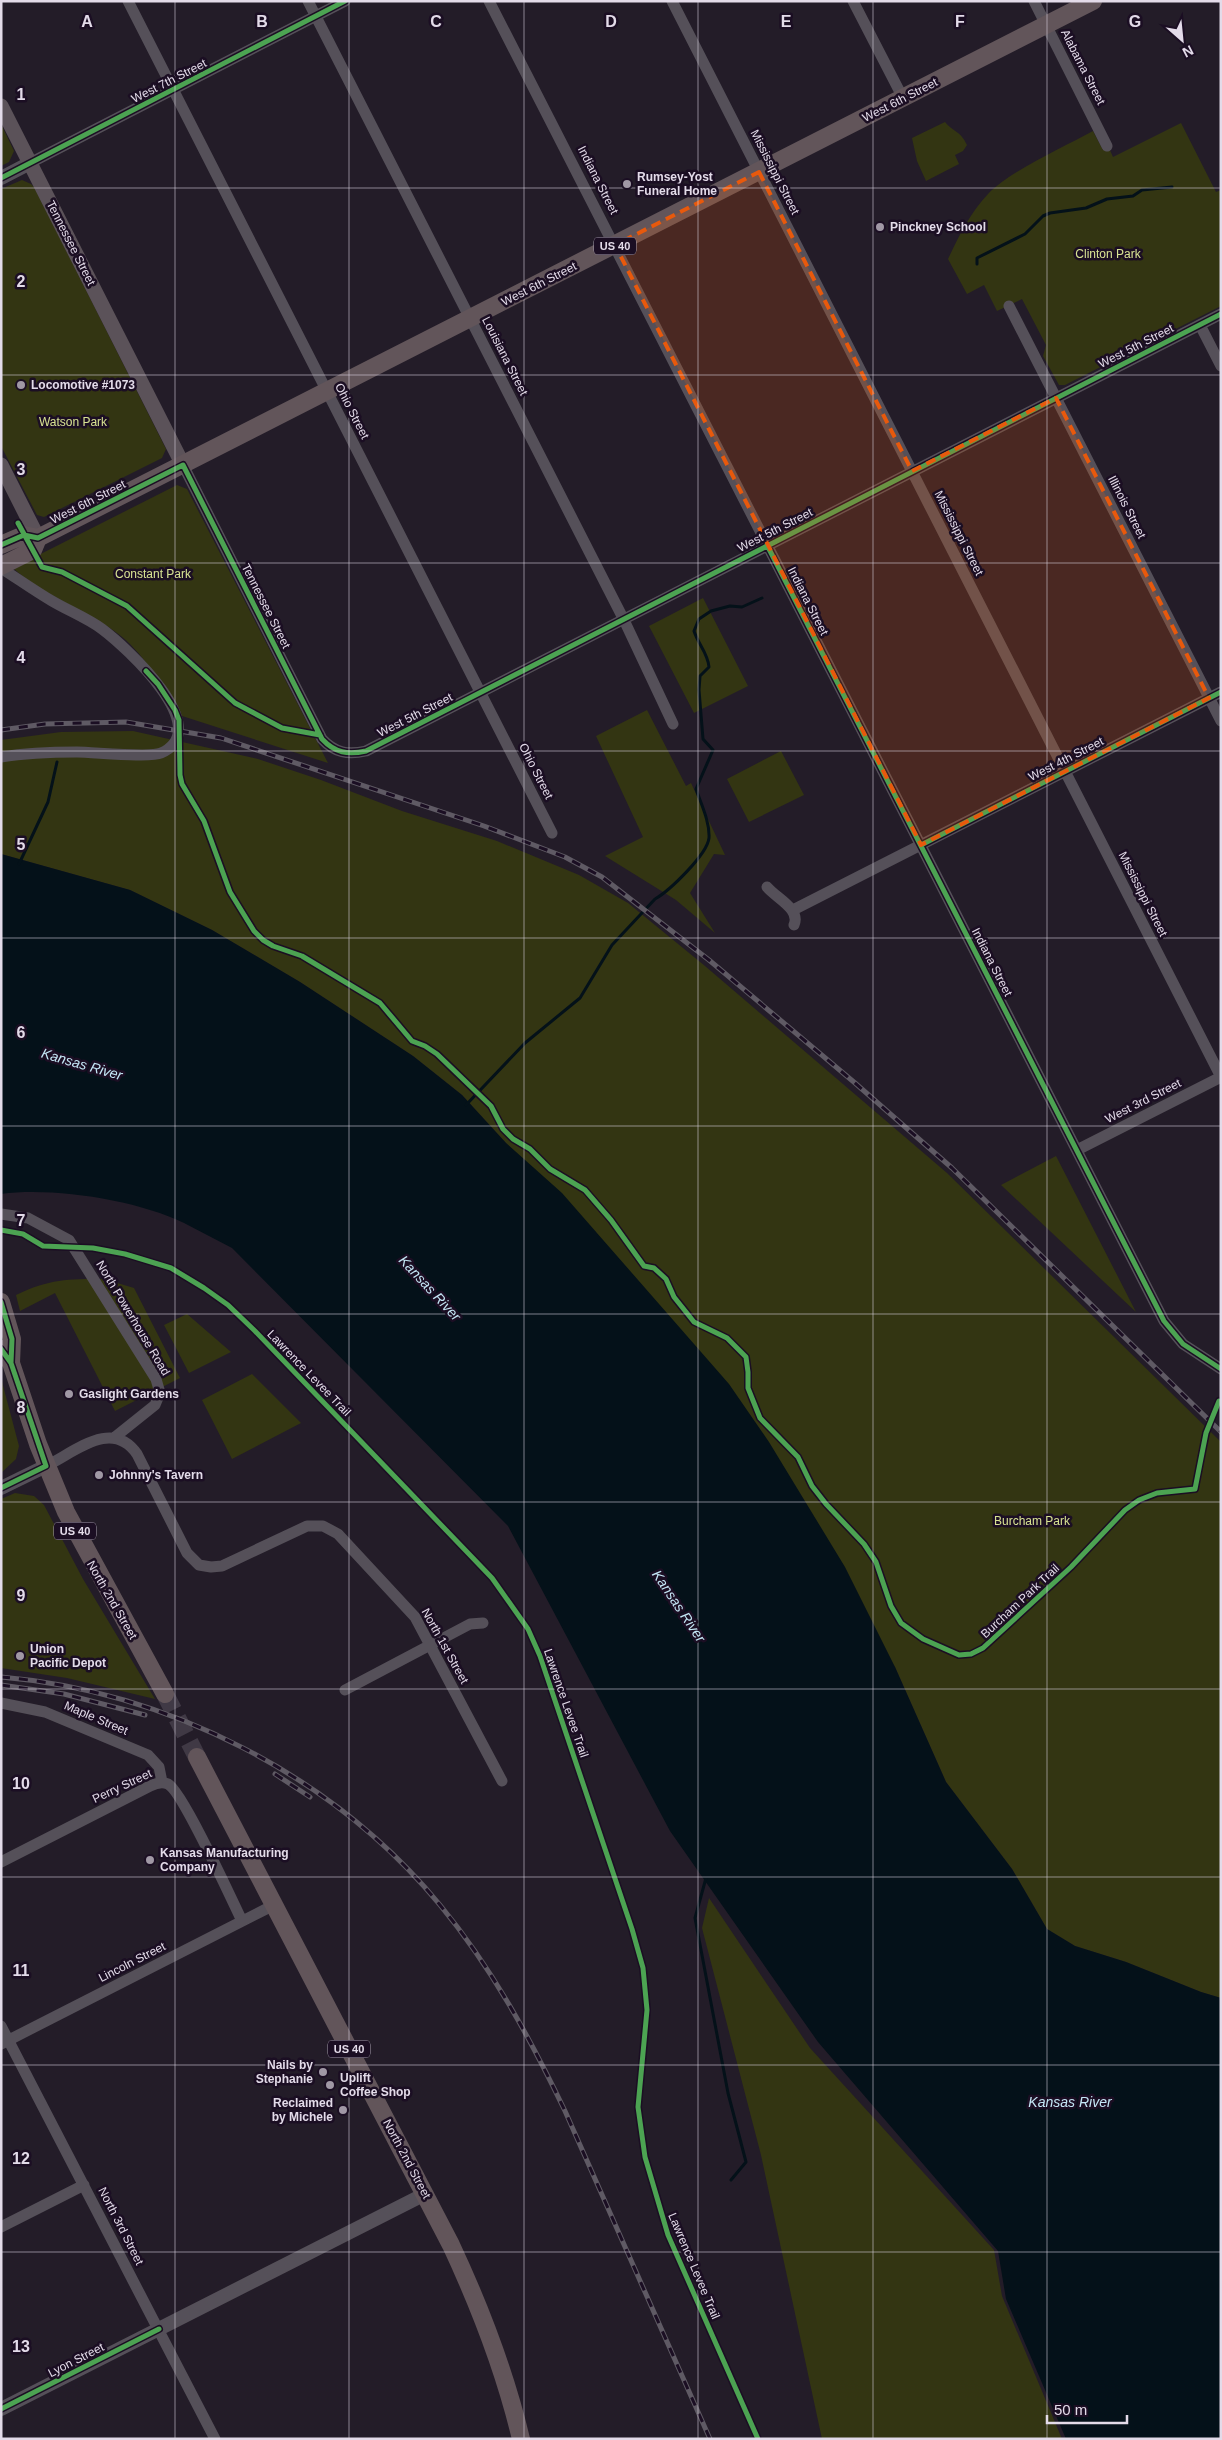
<svg xmlns="http://www.w3.org/2000/svg" width="1222" height="2440" font-family="Helvetica,sans-serif">
<rect width="100%" height="100%" fill="#231c28"/>
<path fill="#333512" d="M945,122C953,132 960,130 967,145L963,151L955,155L959,164L926,181L917,161L912,138Z
M1181,123L1216,192L1221,190V306L1065,385H1059L1043,356L1046,345L1022,299L997,311L984,285L967,294L948,259C959,236 970,213 988,194C1010,171 1064,147 1093,131L1103,150L1109,148L1113,157Z
M1,124L14,151L9,162L1,166Z
M22,180L31,184L34,187L166,449L162,458L44,517L37,515L1,446V189Z
M177,485L187,489L328,763L182,716L178,706C159,682 142,651 117,633C84,609 44,596 13,568Z
M703,598L748,686L694,713L649,626Z
M647,710L686,786L691,783L725,855L714,854L690,893L715,933L676,900L605,856L643,837L596,736Z
M133,731L258,759L321,780L402,811L497,841L579,875L628,903L705,966L947,1173L1221,1442V1998L1201,1992L1126,1962L1075,1946L1047,1929L1012,1869L946,1782L895,1667L506,1143L462,1095L413,1056L300,982L212,930L130,890L1,854V740L61,732Z
M781,751L804,795L749,822L727,779Z
M1056,1156L1136,1312L1001,1185Z
M104,1279L134,1288L180,1378L115,1411L55,1293L20,1311L16,1295C49,1279 68,1279 104,1279Z
M187,1314L231,1352L189,1373L164,1325Z
M252,1374L301,1423L232,1459L202,1400Z
M1,1378L19,1446L16,1459L1,1473Z
M15,1493L34,1496L44,1505L83,1579L155,1699L67,1678L1,1668V1499Z
M709,1898L810,2048L994,2250L1002,2296L1062,2439H822L761,2155L702,1928Z"/>
<path fill="#041119" d="M1,854L130,890L212,930L300,982L413,1056L462,1095L506,1143L562,1193L729,1384L769,1442L845,1567L895,1667L946,1782L1012,1869L1047,1929L1075,1946L1126,1962L1201,1992L1221,1998V2439H1066L1006,2299L998,2251L818,2042L670,1831L508,1526L232,1248C216,1240 200,1231 184,1223C136,1200 54,1187 1,1194Z"/>
<g fill="none" stroke-linecap="round" stroke-linejoin="round">
<path stroke="#041119" stroke-width="3" d="M977,264V258L1025,234L1043,216L1050,213L1086,208L1107,199L1133,196L1142,190L1172,187
M19,864L48,802L57,762
M466,1105L525,1043L580,998L612,945L655,899C669,891 707,855 709,838C710,822 701,804 696,789L713,750L703,739L699,690L700,676L709,667C708,653 698,644 694,631L699,619L711,611L730,606L742,607L762,598
M706,1878L695,1918L728,2093L746,2162L731,2180"/>
<path stroke="#403945" stroke-width="18" stroke-dasharray="18 9" stroke-linecap="butt" d="M165,1694L197,1757"/>
<path stroke="#555059" stroke-width="11" d="M128,1L552,833
M308,1L624,620L673,724
M489,1L1164,1321L1183,1344L1221,1369
M672,1L1221,1077
M853,1L903,98
M1034,1L1107,146
M30,163L345,1
M1009,306L1221,721
M1200,325L1221,366
M183,465L322,739C335,753 348,755 366,751L1221,314
M1,568C18,579 35,591 52,601C69,611 87,618 102,629C126,647 216,729 161,753C150,758 93,752 77,752C52,752 26,753 1,757
M767,887C776,898 801,909 794,925
M793,910L1221,692
M1077,1150L1221,1077
M1,1214L28,1218L69,1240L156,1379L160,1393L155,1405L115,1437
M46,1466C75,1452 112,1418 137,1454L187,1553L199,1565L211,1567L222,1566L307,1526H323L338,1534L415,1617L502,1781
M345,1690L470,1624L483,1623
M1,1703L45,1712L148,1755L159,1767L162,1782
M1,1862L150,1786C156,1783 162,1781 168,1784C182,1791 232,1900 242,1921
M1,2026L215,2439
M1,2044L274,1905
M1,2227L84,2185"/>
<path stroke="#555059" stroke-width="14" d="M1,178L30,163
M1,1488L46,1466
M1,2409L425,2194"/>
<path stroke="#5b5259" stroke-width="15" d="M1,106L183,465
M1,465L38,538"/>
<path stroke="#62555a" stroke-width="18" d="M1,545L24,535L38,538L1093,1
M1,566L33,550L38,538
M1,1302L12,1339L11,1363
M1,1349L11,1363L38,1444L66,1512L165,1694
M197,1757L451,2245C480,2307 505,2372 521,2439"/>
<defs>
<path id="rail" d="M1,730L45,724L126,722L221,738L484,826L565,857L602,877L709,960L855,1083L952,1168L1221,1432
M1,1677C167,1691 334,1776 440,1905C492,1968 530,2038 565,2111L710,2439
M1,1685L64,1694L145,1715
M275,1774L310,1797"/>
</defs>
<use href="#rail" stroke="#5f5a64" stroke-width="5"/>
<use href="#rail" stroke="#1b0e23" stroke-width="3" stroke-dasharray="9" stroke-linecap="butt"/>
<defs>
<path id="cycleway" d="M1,178L345,1
M18,523L42,567L62,572L127,606L235,703L282,728L320,735
M1,545L24,535L38,538L183,465L322,739C335,753 348,755 366,751L1221,314
M767,545L1164,1321L1183,1344L1221,1369
M146,671L158,684L175,710L179,720L180,775L182,784L204,821L230,892L254,931L263,940L273,946L302,956L380,1003L412,1041L425,1046L437,1054L491,1106L503,1129L513,1139L530,1149L550,1169L585,1190L611,1220L644,1266L654,1268L666,1279L674,1297L694,1322L727,1338L746,1357L748,1372V1388L760,1418L798,1457L812,1486L826,1504L864,1544L876,1562L891,1606L901,1623L923,1639L959,1655L971,1654L983,1648L1071,1567L1125,1510L1139,1500L1157,1493L1195,1489L1206,1433L1219,1401L1221,1402
M921,845L1221,692
M1,1230L23,1234L43,1246L93,1248L125,1254L171,1268L204,1288L228,1305L255,1331L492,1578L528,1629L540,1656L632,1929L643,1968L647,2010L638,2107L645,2157L668,2235L758,2439
M1,1302L12,1339L11,1363
M1,1349L11,1363L46,1466L1,1488
M1,2409L159,2329"/>
</defs>
<use href="#cycleway" stroke="#1b0e23" stroke-width="8"/>
<use href="#cycleway" stroke="#4ca352" stroke-width="5"/>
</g>
<path fill="#e8590c" fill-opacity="0.2" stroke="#e8590c" stroke-width="4" stroke-dasharray="10 6" stroke-linejoin="round" d="M759,172L912,471L1056,398L1209,698L921,845L615,245Z"/>
<path fill="none" stroke="#e3dbe9" stroke-width="1" stroke-opacity="0.55" d="M175,1V2439M349,1V2439M524,1V2439M698,1V2439M873,1V2439M1047,1V2439M1,188H1221M1,375H1221M1,563H1221M1,751H1221M1,938H1221M1,1126H1221M1,1314H1221M1,1502H1221M1,1689H1221M1,1877H1221M1,2065H1221M1,2252H1221"/>
<g fill="#a098a5" stroke="#1b0e23" stroke-width="2">
<circle cx="627" cy="184" r="5"/>
<circle cx="880" cy="227" r="5"/>
<circle cx="21" cy="385" r="5"/>
<circle cx="69" cy="1394" r="5"/>
<circle cx="99" cy="1475" r="5"/>
<circle cx="20" cy="1656" r="5"/>
<circle cx="150" cy="1860" r="5"/>
<circle cx="323" cy="2072" r="5"/>
<circle cx="330" cy="2085" r="5"/>
<circle cx="343" cy="2110" r="5"/>
</g>
<g text-anchor="middle" stroke-width="5" stroke-linejoin="round" paint-order="stroke">
<g fill="#1b0e23" stroke="#a79eae" stroke-width="1">
<rect x="594" y="237.5" width="42" height="17" rx="4"/>
<rect x="54" y="1522.5" width="42" height="17" rx="4"/>
<rect x="328" y="2040.5" width="42" height="17" rx="4"/>
</g>
<g font-size="11" font-weight="bold" fill="#e3dbe9">
<text x="615" y="250">US 40</text>
<text x="75" y="1535">US 40</text>
<text x="349" y="2053">US 40</text>
</g>
<g font-size="12" fill="#e3dbe9" stroke="#1b0e23">
<text transform="translate(1083 67) rotate(63)" y="4">Alabama Street</text>
<text transform="translate(169 81) rotate(-27)" y="4">West 7th Street</text>
<text transform="translate(900 100) rotate(-27)" y="4">West 6th Street</text>
<text transform="translate(775 172) rotate(63)" y="4">Mississippi Street</text>
<text transform="translate(598 180) rotate(63)" y="4">Indiana Street</text>
<text transform="translate(71 243) rotate(63)" y="4">Tennessee Street</text>
<text transform="translate(539 284) rotate(-27)" y="4">West 6th Street</text>
<text transform="translate(1136 346) rotate(-27)" y="4">West 5th Street</text>
<text transform="translate(505 356) rotate(63)" y="4">Louisiana Street</text>
<text transform="translate(352 411) rotate(63)" y="4">Ohio Street</text>
<text transform="translate(88 502) rotate(-27)" y="4">West 6th Street</text>
<text transform="translate(1127 507) rotate(63)" y="4">Illinois Street</text>
<text transform="translate(775 530) rotate(-27)" y="4">West 5th Street</text>
<text transform="translate(959 533) rotate(63)" y="4">Mississippi Street</text>
<text transform="translate(808 601) rotate(63)" y="4">Indiana Street</text>
<text transform="translate(266 606) rotate(63)" y="4">Tennessee Street</text>
<text transform="translate(415 715) rotate(-27)" y="4">West 5th Street</text>
<text transform="translate(1066 759) rotate(-27)" y="4">West 4th Street</text>
<text transform="translate(536 771) rotate(63)" y="4">Ohio Street</text>
<text transform="translate(1143 894) rotate(63)" y="4">Mississippi Street</text>
<text transform="translate(992 962) rotate(63)" y="4">Indiana Street</text>
<text transform="translate(1143 1101) rotate(-27)" y="4">West 3rd Street</text>
<text transform="translate(133 1318) rotate(59)" y="4">North Powerhouse Road</text>
<text transform="translate(309 1373) rotate(46)" y="4">Lawrence Levee Trail</text>
<text transform="translate(112 1600) rotate(60)" y="4">North 2nd Street</text>
<text transform="translate(1020 1601) rotate(-43)" y="4">Burcham Park Trail</text>
<text transform="translate(445 1646) rotate(61)" y="4">North 1st Street</text>
<text transform="translate(566 1703) rotate(71)" y="4">Lawrence Levee Trail</text>
<text transform="translate(96 1718) rotate(23)" y="4">Maple Street</text>
<text transform="translate(122 1786) rotate(-25)" y="4">Perry Street</text>
<text transform="translate(132 1962) rotate(-27)" y="4">Lincoln Street</text>
<text transform="translate(407 2159) rotate(62)" y="4">North 2nd Street</text>
<text transform="translate(121 2226) rotate(63)" y="4">North 3rd Street</text>
<text transform="translate(694 2266) rotate(67)" y="4">Lawrence Levee Trail</text>
<text transform="translate(76 2360) rotate(-27)" y="4">Lyon Street</text>
</g>
<g font-size="12" font-weight="bold" fill="#e3dbe9" stroke="#1b0e23" text-anchor="start">
<text x="637" y="181">Rumsey-Yost<tspan x="637" dy="14">Funeral Home</tspan></text>
<text x="890" y="231">Pinckney School</text>
<text x="31" y="389">Locomotive #1073</text>
<text x="79" y="1398">Gaslight Gardens</text>
<text x="109" y="1479">Johnny's Tavern</text>
<text x="30" y="1653">Union<tspan x="30" dy="14">Pacific Depot</tspan></text>
<text x="160" y="1857">Kansas Manufacturing<tspan x="160" dy="14">Company</tspan></text>
<text x="313" y="2069" text-anchor="end">Nails by<tspan x="313" dy="14">Stephanie</tspan></text>
<text x="340" y="2082">Uplift<tspan x="340" dy="14">Coffee Shop</tspan></text>
<text x="333" y="2107" text-anchor="end">Reclaimed<tspan x="333" dy="14">by Michele</tspan></text>
</g>
<g font-size="12" fill="#d8e392" stroke="#1b0e23">
<text x="1108" y="258">Clinton Park</text>
<text x="73" y="426">Watson Park</text>
<text x="153" y="578">Constant Park</text>
<text x="1032" y="1525">Burcham Park</text>
</g>
<g font-size="14" font-style="italic" fill="#c4e6f5" stroke="#1b0e23">
<text transform="translate(82 1064) rotate(16)" y="5">Kansas River</text>
<text transform="translate(430 1288) rotate(47)" y="5">Kansas River</text>
<text transform="translate(679 1606) rotate(56)" y="5">Kansas River</text>
<text x="1070" y="2107">Kansas River</text>
</g>
</g>
<g font-size="16" text-anchor="middle" font-weight="bold" fill="#e3dbe9" stroke="#1b0e23" stroke-width="5" stroke-linejoin="round" paint-order="stroke">
<text x="87" y="27">A</text>
<text x="262" y="27">B</text>
<text x="436" y="27">C</text>
<text x="611" y="27">D</text>
<text x="786" y="27">E</text>
<text x="960" y="27">F</text>
<text x="1135" y="27">G</text>
<text x="21" y="100">1</text>
<text x="21" y="287">2</text>
<text x="21" y="475">3</text>
<text x="21" y="663">4</text>
<text x="21" y="850">5</text>
<text x="21" y="1038">6</text>
<text x="21" y="1226">7</text>
<text x="21" y="1413">8</text>
<text x="21" y="1601">9</text>
<text x="21" y="1789">10</text>
<text x="21" y="1976">11</text>
<text x="21" y="2164">12</text>
<text x="21" y="2352">13</text>
</g>
<rect width="1222" height="2440" fill="none" stroke="#e3dbe9" stroke-width="5"/>
<g transform="translate(1182 40) rotate(153)" stroke="#1b0e23" stroke-width="4" paint-order="stroke">
<path d="M0-4L9 19L0 12L-9 19Z" fill="#e3dbe9"/>
<text y="-8" font-size="14" font-weight="bold" text-anchor="middle" fill="#e3dbe9">N</text>
</g>
<path d="M1047 2415v8h80v-8" fill="none" stroke="#e3dbe9" stroke-width="2.5"/>
<text x="1054" y="2415" font-size="15" fill="#e3dbe9" stroke="#1b0e23" stroke-width="4" paint-order="stroke">50 m</text>
</svg>
